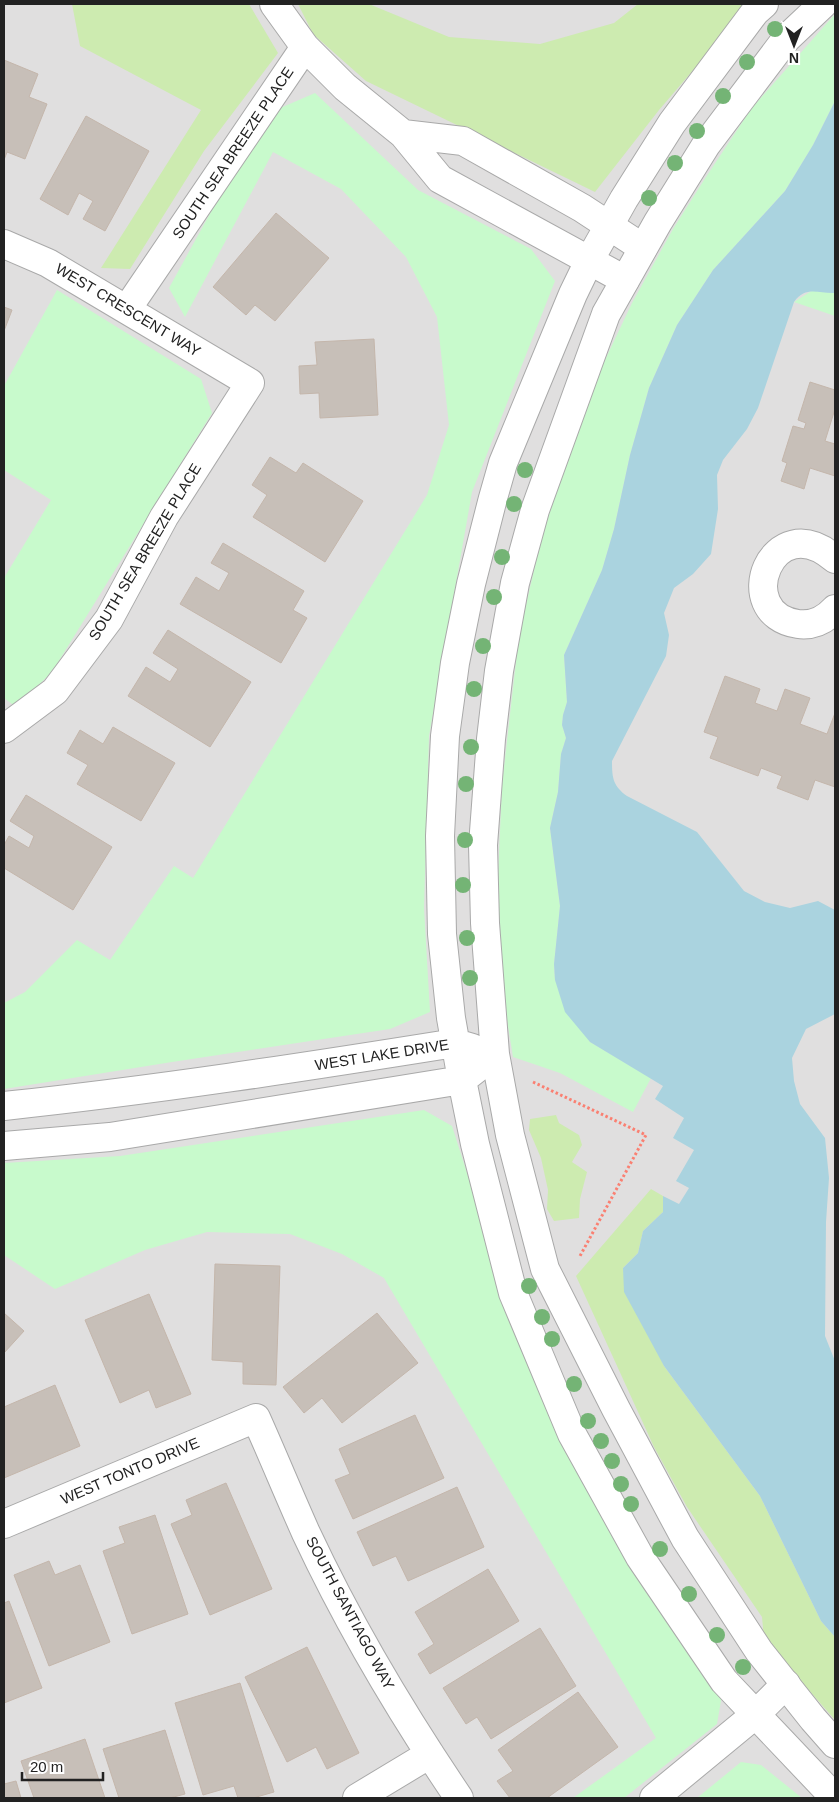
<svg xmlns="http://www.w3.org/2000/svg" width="839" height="1802" font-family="Helvetica,sans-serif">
<rect width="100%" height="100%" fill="#f2efe9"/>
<path fill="#e0dfdf" d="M4,4H835V1798H4Z"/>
<path fill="#cdebb0" d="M72,4H249L278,53L204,151L130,269L101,268L201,110L80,46Z
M298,4H369L449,37L540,44L614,23L638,4H750L659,110L595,192L366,81L313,34Z
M556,1115L559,1123L579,1135L582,1145L572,1162L587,1172L580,1199L579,1218L554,1221L547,1209L548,1190L541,1158L529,1130L530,1119Z
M651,1189L663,1196V1212L643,1231L638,1253L623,1268L664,1366L760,1496L821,1621L835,1637V1720L764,1639L762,1617L687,1507L654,1447L576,1276Z"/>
<path fill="#c8facc" d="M835,14V101L813,145L785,191L713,270L677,325L649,388L630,455L614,529L602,570L564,655L567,702L563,715L562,725L566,738L561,754L558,792L550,828L560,906L554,964L555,980L590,1042L651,1078L633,1112L560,1073L513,1057L500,977L497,900L502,785L519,635L541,540L566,459L596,379L632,303L673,229L704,180L751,109Z
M315,93L418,190L531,249L555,281L472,492L429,736L424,908L430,1012L390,1029L172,1062L4,1089V1003L25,992L77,940L110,960L174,866L193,878L427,495L449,425L437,317L406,257L341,189L273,152L185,317L169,288L218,199L278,109Z
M57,290L201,379L212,413L52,672L16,707L4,698V578L51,500L4,470V386Z
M813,290L835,293V316L794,302Z
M424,1110L452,1126L519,1336L722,1695L717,1724L624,1798H573L656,1738L384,1278L342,1254L290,1234L207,1232L145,1250L55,1289L4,1255V1163L120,1156Z
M741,1762L761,1765L802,1798H697Z"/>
<path fill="#aad3df" d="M835,101V293C819,294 806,285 794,302L758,408L747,429L723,460L717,475L718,509L711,554L693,574L674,588L664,613L669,635L666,656L612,761C612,778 613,786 627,796L697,832L744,891L765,902L790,908L818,901L835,910V1014L806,1029L792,1058L794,1081L800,1104L825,1138L829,1178L826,1222L825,1336L835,1361V1637L821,1621L760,1496L664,1366L624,1292L623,1268L638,1253L643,1231L663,1212V1196L679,1204L689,1188L676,1181L694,1150L673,1138L684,1118L655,1099L663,1086L590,1042L565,1012L555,980L554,964L560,906L550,828L558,792L561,754L566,738L562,725L563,715L567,702L564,655L602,570L614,529L630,455L649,388L677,325L713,270L785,191L813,145Z"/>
<path fill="#c7bfb8" stroke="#c4b6ab" d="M4,60L38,74L29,97L47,104L25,159L7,152L4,160Z
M86,116L149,151L105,231L83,219L93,201L79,193L68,215L40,199Z
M276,213L329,258L275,321L255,305L246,315L213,287Z
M4,307L12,310L4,331Z
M374,339L378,415L320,418L319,393L300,394L299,366L317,365L315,342Z
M810,382L835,390V409L825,441L835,444V476L810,468L804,489L781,481L787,463L782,461L793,426L804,429L806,423L798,420Z
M270,457L296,473L303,463L363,501L325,562L253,517L267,495L252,485Z
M223,543L304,591L293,610L307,618L281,663L180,604L196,577L219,591L229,573L211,563Z
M168,630L251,682L210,747L128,696L146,667L170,682L178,669L153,653Z
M725,676L760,689L755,703L777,711L785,689L810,698L800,724L827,734L835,713V787L815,780L808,800L777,788L782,776L761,768L758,776L710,758L718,737L704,732Z
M113,727L175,763L141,821L77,784L88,765L67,753L80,730L103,744Z
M26,795L112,847L73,910L4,868V845L9,836L29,848L34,836L10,821Z
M215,1264L280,1266L276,1385L243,1384V1362L212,1360Z
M149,1294L191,1394L156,1408L149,1390L120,1403L85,1320Z
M4,1313L24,1331L4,1353Z
M377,1313L418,1363L342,1423L322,1398L304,1413L283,1387Z
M55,1385L80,1446L4,1478V1407Z
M415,1415L444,1478L353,1519L335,1480L350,1474L339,1449Z
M226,1483L272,1589L210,1615L171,1524L192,1515L186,1500Z
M457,1487L484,1547L408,1581L396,1556L373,1566L357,1532Z
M155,1515L188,1614L132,1634L103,1551L125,1543L119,1527Z
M49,1561L55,1575L80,1565L110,1642L49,1666L14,1575Z
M488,1569L519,1621L430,1674L418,1654L434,1644L415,1612Z
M9,1601L42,1688L4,1703V1603Z
M540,1628L576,1686L491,1739L477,1717L466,1724L443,1688Z
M307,1647L359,1753L327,1769L316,1747L287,1762L245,1677Z
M240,1683L274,1792L253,1798H238L234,1786L203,1795L175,1703Z
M578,1692L618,1747L547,1798H510L497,1781L513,1771L498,1750Z
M165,1730L185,1794L170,1798H119L103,1749Z
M85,1739L105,1798H34L21,1761Z
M16,1781L21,1798H4V1784Z"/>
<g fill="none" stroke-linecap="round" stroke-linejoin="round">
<defs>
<path id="minor" d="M274,4L305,47L345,87L403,134L440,179L625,280
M403,134L463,141L582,208L643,248
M4,244L48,263L250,383L164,517L109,619L55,691L4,729
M127,309L305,47
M835,559C772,504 730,614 798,624C813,626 825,620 835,609
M4,1524L256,1418C273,1456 289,1495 306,1533C349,1625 402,1714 459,1798
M357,1798L430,1754
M654,1798L756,1714L786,1684"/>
<path id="tertiary" d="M764,4L755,12L672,123L624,199L589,261L573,294L503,463L493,498L471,584L455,663L445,736L440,836L442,934L451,1018L462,1080L475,1144L513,1293L572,1434L640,1557L724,1681L835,1798
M823,4L786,39L706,145L658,222L606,314L535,510L515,583L499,671L491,739L483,845L485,923L495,1054L510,1135L545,1269L616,1409L685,1538L759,1651L813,1719L835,1744
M4,1106C155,1090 305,1067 455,1043L472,1048
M4,1146L110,1137L462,1080L476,1069"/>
</defs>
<use href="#minor" stroke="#a9a9a9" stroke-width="30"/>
<use href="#tertiary" stroke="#a9a9a9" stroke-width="30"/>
<path stroke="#fa8072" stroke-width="3" stroke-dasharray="2.5 2.5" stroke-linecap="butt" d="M533,1082L646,1135L580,1256"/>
<use href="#minor" stroke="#fff" stroke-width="28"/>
<use href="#tertiary" stroke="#fff" stroke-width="28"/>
</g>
<g fill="#74b475">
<circle cx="775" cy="29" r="8"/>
<circle cx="747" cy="62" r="8"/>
<circle cx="723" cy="96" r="8"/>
<circle cx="697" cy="131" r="8"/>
<circle cx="675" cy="163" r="8"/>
<circle cx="649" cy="198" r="8"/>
<circle cx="525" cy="470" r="8"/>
<circle cx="514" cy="504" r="8"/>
<circle cx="502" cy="557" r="8"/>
<circle cx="494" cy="597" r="8"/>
<circle cx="483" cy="646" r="8"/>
<circle cx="474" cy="689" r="8"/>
<circle cx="471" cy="747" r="8"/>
<circle cx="466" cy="784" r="8"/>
<circle cx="465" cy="840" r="8"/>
<circle cx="463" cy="885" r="8"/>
<circle cx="467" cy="938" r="8"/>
<circle cx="470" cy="978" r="8"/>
<circle cx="529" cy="1286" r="8"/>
<circle cx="542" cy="1317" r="8"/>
<circle cx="552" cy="1339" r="8"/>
<circle cx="574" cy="1384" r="8"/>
<circle cx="588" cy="1421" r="8"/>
<circle cx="601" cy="1441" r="8"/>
<circle cx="612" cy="1461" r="8"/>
<circle cx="621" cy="1484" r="8"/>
<circle cx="631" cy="1504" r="8"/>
<circle cx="660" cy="1549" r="8"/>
<circle cx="689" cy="1594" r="8"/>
<circle cx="717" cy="1635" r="8"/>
<circle cx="743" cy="1667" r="8"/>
</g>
<g text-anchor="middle" stroke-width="4" stroke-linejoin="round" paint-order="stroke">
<g font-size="15" fill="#222" stroke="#fff">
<text transform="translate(233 153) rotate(-56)" y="5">SOUTH SEA BREEZE PLACE</text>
<text transform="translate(128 310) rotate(31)" y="5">WEST CRESCENT WAY</text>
<text transform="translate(145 552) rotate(-59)" y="5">SOUTH SEA BREEZE PLACE</text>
<text transform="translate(382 1055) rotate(-9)" y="5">WEST LAKE DRIVE</text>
<text transform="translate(130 1471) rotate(-23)" y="5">WEST TONTO DRIVE</text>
<text transform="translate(350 1613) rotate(62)" y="5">SOUTH SANTIAGO WAY</text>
</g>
</g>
<rect width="839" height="1802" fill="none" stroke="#222222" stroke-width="10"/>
<g transform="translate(794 45) rotate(180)" stroke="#ffffff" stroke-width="4" paint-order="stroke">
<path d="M0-4L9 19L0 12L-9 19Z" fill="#222222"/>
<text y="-8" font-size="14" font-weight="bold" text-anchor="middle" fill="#222222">N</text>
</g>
<path d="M22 1772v8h81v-8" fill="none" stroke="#222222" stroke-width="2.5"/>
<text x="30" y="1772" font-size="15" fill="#222222" stroke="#ffffff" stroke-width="4" paint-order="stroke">20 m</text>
</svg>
